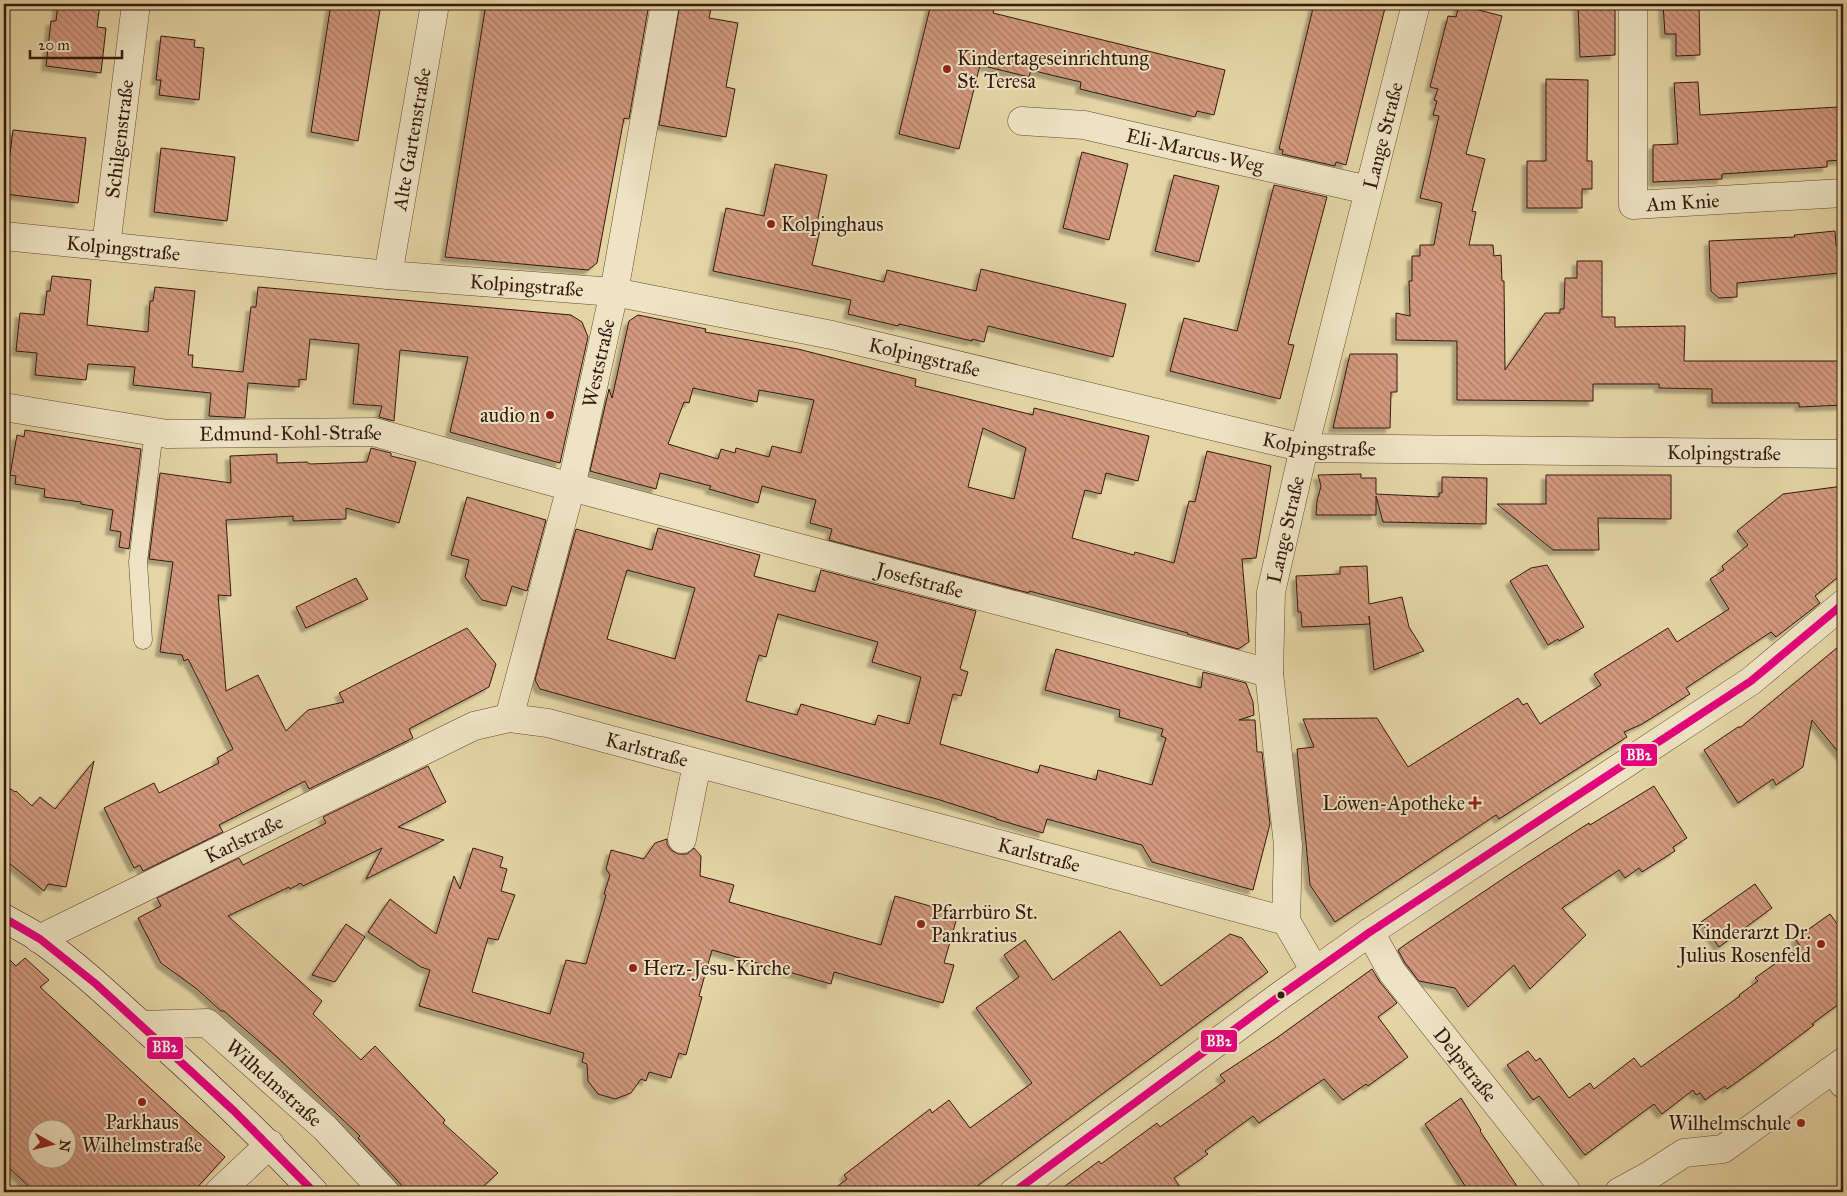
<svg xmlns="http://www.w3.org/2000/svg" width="1847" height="1196" font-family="'IM FELL Great Primer',serif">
<defs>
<pattern id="building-back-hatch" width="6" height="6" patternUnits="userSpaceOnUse" patternTransform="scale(1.25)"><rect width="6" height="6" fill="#d2997f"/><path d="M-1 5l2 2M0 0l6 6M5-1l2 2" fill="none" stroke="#ab7c66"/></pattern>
<filter id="shadow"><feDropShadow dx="-4.5" dy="4.5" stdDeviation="1" flood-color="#0004"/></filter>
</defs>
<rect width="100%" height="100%" fill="#e5d5a5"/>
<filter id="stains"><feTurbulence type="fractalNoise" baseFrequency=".004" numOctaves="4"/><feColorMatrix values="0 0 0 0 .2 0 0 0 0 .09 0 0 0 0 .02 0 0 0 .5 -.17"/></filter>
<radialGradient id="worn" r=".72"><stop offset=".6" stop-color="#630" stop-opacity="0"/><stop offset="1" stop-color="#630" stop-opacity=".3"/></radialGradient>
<path fill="url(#building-back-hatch)" stroke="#34190e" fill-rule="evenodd" filter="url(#shadow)" d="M58,4H100L97,27L106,28L101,73L46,66L51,21H56Z
M331,4H381L358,141L311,132Z
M486,4H649L629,119L624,118L597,263L588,270L445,257Z
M680,4H712L709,18L738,23L726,87L735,89L726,137L659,125Z
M931,4H995L993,13L1225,70L1214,115L1197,111L1195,117L1080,89L1081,82L1055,76L1031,70L1029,77L980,65L959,149L899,134Z
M1314,4H1386L1346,165L1336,162L1335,166L1282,154L1283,150L1279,149Z
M1578,4H1615V55L1580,57Z
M1663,4H1699L1700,55L1676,56V34H1665Z
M1459,5L1502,16L1466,154L1485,159L1472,211L1476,212L1469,245H1493L1494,256L1501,255L1502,281H1504L1505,370L1545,313H1560V309H1564L1565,278H1577V261H1602V317H1615V327L1685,326L1684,361H1839L1838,364H1843V405L1799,407V403H1712V389L1659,388V384H1593V401L1457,400V341L1396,340V313L1410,316L1409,281H1412V256H1420V245H1434L1442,203L1420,198L1439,116L1433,115L1437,101L1434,100L1438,89L1430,87L1448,16L1456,17Z
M161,36L195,40L194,47L204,48L199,100L159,95L161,80H156Z
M1546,79L1588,80L1587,161H1592V189H1582V208H1527V161H1546Z
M1698,82L1700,115L1838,107L1842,160L1827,161V167L1722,174V179L1653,182V145L1678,144L1674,83Z
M13,130L86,138L78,203L5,194Z
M161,148L235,157L227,221L154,212Z
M1082,152L1128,164L1109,240L1063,228Z
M775,164L827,175L818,218L820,230L812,265L884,282L887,270L976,291L981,269L1126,304L1113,357L988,326L984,342L972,339V341L899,324L898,326L848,314L851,300L713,271L726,208L764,216Z
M1174,175L1219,186L1199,262L1155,251Z
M1274,185L1327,197L1288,344L1294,345L1280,399L1170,371L1184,318L1237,331Z
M1835,231L1836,245L1843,244V271H1839V273L1737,283V297L1719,298L1711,291L1709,241L1795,237L1794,235Z
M52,276L91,280L87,325L148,332L150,301H153L155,287L195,291L188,355H193L192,367L243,372L251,307H256L258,287L571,315L582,322L588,337L560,463L450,432L468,357L400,350L394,421L379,417L382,406L353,404L359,344L310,339L306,380L299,379V387L248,383L245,418L209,416L211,393L133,385L135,367L88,364L86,380L35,375L37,353L16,351L20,313L44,315L47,291H50Z
M638,315L706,329L705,332L798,349L916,379L915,386L1033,415L1034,408L1149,436L1138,481L1106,473L1101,494L1085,490L1072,538L1134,555L1135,552L1174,563L1189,501L1195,502L1207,451L1271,466L1256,558L1242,559L1249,642L1238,649L1187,634L1188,633L1095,608L1029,591V593L829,540L832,529L810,523L816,500L762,486L758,503L709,489L711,486L660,473L656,489L590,471L609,389L612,398L629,321ZM693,388L757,402L759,390L814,400L801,453L772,446L769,457L736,448L735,453L721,449L718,459L668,444L684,402L689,403ZM983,428L1026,448L1014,499L968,487Z
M1350,354H1397V392H1391L1390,428H1333Z
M25,430L141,449L129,549L119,547L121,532L110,530L113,510L81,504V502L44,497L45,489L15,484L16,476L10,475L17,435L24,437Z
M371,448L391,453V456L416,462L399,523L346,508V519L293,521V516L226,520L231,596L218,595L226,691L258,675L286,731L308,710L344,702L339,693L467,628L496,664L489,687L409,729L413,738L309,789L305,781L219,825L223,832L143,871L140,865L134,868L104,808L154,783L159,793L219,763L217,758L233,749L188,659L184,661L182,655L160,652L173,562L149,559L160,473L231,483L230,456L277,454V463L307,462L310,464L367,462Z
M1361,474V478H1376V494L1439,497V493H1442V477L1487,478L1486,524L1383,522L1376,496V515H1316L1317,501L1321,486L1318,475Z
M1546,475H1671V519L1598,518L1599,550H1553L1497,504H1546Z
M1843,486V573L1815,596L1820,603L1776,637L1771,632L1686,688L1690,694L1642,724L1624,732L1627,737L1499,819L1496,815L1335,922L1310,885L1297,749L1314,747L1303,719L1377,718L1408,767L1518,698L1523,705L1527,703L1540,724L1601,685L1594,674L1668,628L1677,642L1729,609L1710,579L1724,570L1722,566L1748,545L1737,531L1783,494Z
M467,497L546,520L527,591L512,586L506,606L482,600L465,577L469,560L451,555Z
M658,528L760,555L754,576L815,592L821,570L976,611L960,669L968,672L961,696L953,694L940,744L1038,773L1040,765L1096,780L1098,770L1152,785L1166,738L1161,736L1163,729L1119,717L1120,710L1045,690L1056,649L1201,688L1203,672L1246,683L1253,702L1254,715L1239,720H1255L1257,752H1262L1270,824L1253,890L1152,862L1142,845L1047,819L1043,833L996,819V818L940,800L540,689L535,680L576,529L652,550ZM627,570L695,588L675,659L607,639ZM778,614L878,642L872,662L921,677L909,724L878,715L875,725L801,704L797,715L746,701L759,655L766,657Z
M1547,565L1584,627L1559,641L1558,639L1548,645L1510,581L1531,568Z
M1367,566L1369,604L1402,597L1409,627L1424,651L1374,670L1369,616L1370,624L1302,627L1301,612H1298L1296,576L1340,574V567Z
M356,578L368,599L306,628L296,607Z
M1843,643V758L1812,720L1803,767L1776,785L1773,779L1738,803L1704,750L1738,727H1741Z
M94,761L66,887L48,884L44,891L4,859V784L15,792L16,791L32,806L40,797L55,809Z
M428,766L446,802L398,827L444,840L366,879L382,848L303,886L301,883L290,889L289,887L228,916L322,1001L313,1014L361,1060L375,1046L445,1120L443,1123L498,1173L477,1192H408L358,1138L360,1136L277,1057L224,1011H221L197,989L161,963L138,918L161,906L157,898L239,858L243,865L326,823L323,817Z
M1654,786L1687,838L1673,847L1675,851L1642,872L1639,868L1625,878L1619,870L1562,908L1586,935L1530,989L1514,965L1468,1007L1455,988L1419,981L1405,963L1398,950L1406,944L1513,872L1589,823L1590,825Z
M667,839V844L671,850L678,854H687L694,848L701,856L700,876L734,885L729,902L881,945L895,896L958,914L944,963L954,965L943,1003L834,972L831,984L712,950L699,996L702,997L686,1055L679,1053L671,1078L649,1072L646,1081L641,1079L631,1093L615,1099L598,1094L588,1081L587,1064L582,1062L584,1053L419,1006L430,970L421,967L368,932L390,899L436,934L454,876L460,889L473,848L503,857L500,867L507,869L501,891L515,895L498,940L488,938L472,992L550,1014L566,960L586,964L606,895L604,894L610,875L606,869L611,850L644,859L655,843Z
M1755,884L1772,908L1719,947L1701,922Z
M1830,914L1843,932V1001L1812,1024L1814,1025L1758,1067L1727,1089L1725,1086L1705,1100L1700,1093L1696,1095L1693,1090L1662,1114L1654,1104L1585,1155L1539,1096L1533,1100L1507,1065L1528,1051L1536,1061L1540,1058L1569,1098L1590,1083L1594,1089L1634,1058L1641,1067L1740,996L1739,995L1758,981L1755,978L1800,946L1795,939Z
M346,924L365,937L335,982L312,975Z
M1120,931L1161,986L1230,934L1242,938L1268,972L969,1192H830L847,1179L844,1175L930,1109L932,1113L949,1100L970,1128L1032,1083L976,1008L1019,977L1004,955L1025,940L1053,980Z
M4,954L16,966L25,958L49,980L40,987L225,1157L193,1192H35L4,1163ZM38,1128H68V1158H38Z
M1372,969L1380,982L1397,1003L1378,1017L1408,1057L1368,1086L1366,1084L1343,1100L1324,1079L1259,1123L1253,1116L1205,1151L1208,1154L1174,1178L1184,1192H1057L1099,1161L1101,1164L1157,1123L1160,1127L1225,1081L1220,1075L1278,1037Z
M1461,1098L1481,1130L1480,1131L1521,1192H1469L1425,1124Z"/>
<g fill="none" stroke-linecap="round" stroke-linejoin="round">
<defs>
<path id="service" d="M143,640L138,562L154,431
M1829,1072L1840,1088"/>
<path id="pedestrian" d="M682,839L697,764"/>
<g id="minor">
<path id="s1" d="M1633,4V205L1843,193"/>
<path id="s2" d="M1022,121L1084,125L1368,190"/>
<path id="s3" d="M4,236L388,275L614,292L832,335L1304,448L1843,454"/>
<path id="s4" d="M106,246L136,4"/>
<path id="s5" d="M388,275L435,4"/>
<path id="s6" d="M4,407L167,434L374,432L571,487L1269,673"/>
<path id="s7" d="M509,718L571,487L614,292L665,4"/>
<path id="s8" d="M1370,932L1392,972L1567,1192"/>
<path id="s9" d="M39,939L474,726L509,718L548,723L1286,921"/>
<path id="s10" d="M1315,971L1286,921L1288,845L1269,673L1271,592L1304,448L1416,4"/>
<path id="s11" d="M142,1025L207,1023L325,1128L385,1192"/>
<path d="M219,1192L270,1144"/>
<path d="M1014,1192L1281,995L1370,932L1751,681L1843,604"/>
<path d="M1619,1192L1650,1175L1684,1153L1723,1149L1843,1062"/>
</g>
<path id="secondary" d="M4,918C16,925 29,931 40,939C79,967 115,1001 150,1033C207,1084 262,1136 314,1192"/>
</defs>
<use href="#service" stroke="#604834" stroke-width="19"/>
<use href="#pedestrian" stroke="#604834" stroke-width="29"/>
<use href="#minor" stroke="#604834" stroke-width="29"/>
<use href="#secondary" stroke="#34190e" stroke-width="29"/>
<use href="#service" stroke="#eee4c4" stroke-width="18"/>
<use href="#pedestrian" stroke="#eee4c4" stroke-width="28"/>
<use href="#minor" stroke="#eee4c4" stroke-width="28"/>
<use href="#secondary" stroke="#eee4c4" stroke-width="28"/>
<defs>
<path id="bus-1" d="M4,918L40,939L96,984L234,1111L314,1192
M1014,1192L1281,995L1370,932L1751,681L1843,604"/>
</defs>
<use href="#bus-1" stroke="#eee4c4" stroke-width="11"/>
<use href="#bus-1" stroke="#e5007d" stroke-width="8"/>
</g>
<g fill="#8f2418" stroke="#eee4c4" stroke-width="2">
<circle cx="947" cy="69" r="5"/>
<circle cx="771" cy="224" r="5"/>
<circle cx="550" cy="415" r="5"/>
<path d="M1472.5 795.5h5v5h5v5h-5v5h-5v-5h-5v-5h5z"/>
<circle cx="921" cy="924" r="5"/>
<circle cx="1821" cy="944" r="5"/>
<circle cx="633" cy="968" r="5"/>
<circle cx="142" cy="1102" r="5"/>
<circle cx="1801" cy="1123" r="5"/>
</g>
<circle fill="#34190e" stroke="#eee4c4" stroke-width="2" cx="1281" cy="995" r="4.5"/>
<g text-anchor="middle" stroke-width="4" stroke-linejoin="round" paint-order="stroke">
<g font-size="20" fill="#34190e" stroke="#eee4c4" text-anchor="start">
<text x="957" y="65">Kindertageseinrichtung<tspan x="957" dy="23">St. Teresa</tspan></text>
<text x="781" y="231">Kolpinghaus</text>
<text x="540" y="422" text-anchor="end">audio n</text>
<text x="1465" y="810" text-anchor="end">Löwen-Apotheke</text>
<text x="931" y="919">Pfarrbüro St.<tspan x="931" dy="23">Pankratius</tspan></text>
<text x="1811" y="939" text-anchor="end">Kinderarzt Dr.<tspan x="1811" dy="23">Julius Rosenfeld</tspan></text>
<text x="643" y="975">Herz-Jesu-Kirche</text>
<text x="142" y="1129" text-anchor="middle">Parkhaus<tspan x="142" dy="23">Wilhelmstraße</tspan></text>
<text x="1791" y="1130" text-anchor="end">Wilhelmschule</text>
</g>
<g font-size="20" fill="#34190e" stroke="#eee4c4">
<text dy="7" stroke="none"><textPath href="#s10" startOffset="858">Lange Straße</textPath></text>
<text dy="7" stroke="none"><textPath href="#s4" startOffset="108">Schilgenstraße</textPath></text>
<text dy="7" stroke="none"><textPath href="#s5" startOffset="138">Alte Gartenstraße</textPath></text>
<text dy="7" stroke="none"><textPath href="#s2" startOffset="176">Eli-Marcus-Weg</textPath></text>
<text dy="7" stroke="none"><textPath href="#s1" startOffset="251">Am Knie</textPath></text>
<text dy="7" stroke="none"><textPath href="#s3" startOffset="120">Kolpingstraße</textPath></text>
<text dy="7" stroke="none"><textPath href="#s3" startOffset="525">Kolpingstraße</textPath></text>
<text dy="7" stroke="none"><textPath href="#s3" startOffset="930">Kolpingstraße</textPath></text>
<text dy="7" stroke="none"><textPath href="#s7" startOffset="366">Weststraße</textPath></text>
<text dy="7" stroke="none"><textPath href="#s6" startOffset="289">Edmund-Kohl-Straße</textPath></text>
<text dy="7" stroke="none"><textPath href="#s3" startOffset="1335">Kolpingstraße</textPath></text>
<text dy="7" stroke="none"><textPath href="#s3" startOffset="1740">Kolpingstraße</textPath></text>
<text dy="7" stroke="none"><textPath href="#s10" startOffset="452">Lange Straße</textPath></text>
<text dy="7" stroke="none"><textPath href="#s6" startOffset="938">Josefstraße</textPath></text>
<text dy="7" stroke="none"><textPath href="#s9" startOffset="662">Karlstraße</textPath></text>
<text dy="7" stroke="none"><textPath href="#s9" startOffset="228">Karlstraße</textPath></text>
<text dy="7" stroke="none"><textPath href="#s9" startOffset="1068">Karlstraße</textPath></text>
<text dy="7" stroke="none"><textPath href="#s8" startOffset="164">Delpstraße</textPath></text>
<text dy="7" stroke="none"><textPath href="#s11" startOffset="155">Wilhelmstraße</textPath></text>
</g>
</g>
<g stroke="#eee4c4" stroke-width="2">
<rect x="1620" y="743" width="38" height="24" rx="5" fill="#e5007d"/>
<rect x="1200" y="1029" width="38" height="24" rx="5" fill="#e5007d"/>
<rect x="146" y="1036" width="38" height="24" rx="5" fill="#e5007d"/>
</g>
<g font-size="14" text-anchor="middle" font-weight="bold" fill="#fff">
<text x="1639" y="760">BB2</text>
<text x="1219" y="1046">BB2</text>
<text x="165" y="1052">BB2</text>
</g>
<rect width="1847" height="1196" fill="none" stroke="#e5d5a5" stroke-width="20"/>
<rect x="5" y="5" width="1837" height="1186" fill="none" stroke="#34190e" stroke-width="2.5"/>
<rect x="10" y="10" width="1827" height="1176" fill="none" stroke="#34190e"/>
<g transform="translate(52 1144) rotate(98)"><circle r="24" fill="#eee4c4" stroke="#a4937b"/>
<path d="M0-4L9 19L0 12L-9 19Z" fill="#8f2418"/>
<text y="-8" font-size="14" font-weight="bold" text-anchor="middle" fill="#34190e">N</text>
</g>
<path d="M30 50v8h92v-8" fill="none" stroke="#34190e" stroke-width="2.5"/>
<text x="38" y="50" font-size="15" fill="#34190e" stroke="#eee4c4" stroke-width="4" paint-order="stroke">20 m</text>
<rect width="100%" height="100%" filter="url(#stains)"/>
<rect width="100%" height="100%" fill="url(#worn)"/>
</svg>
